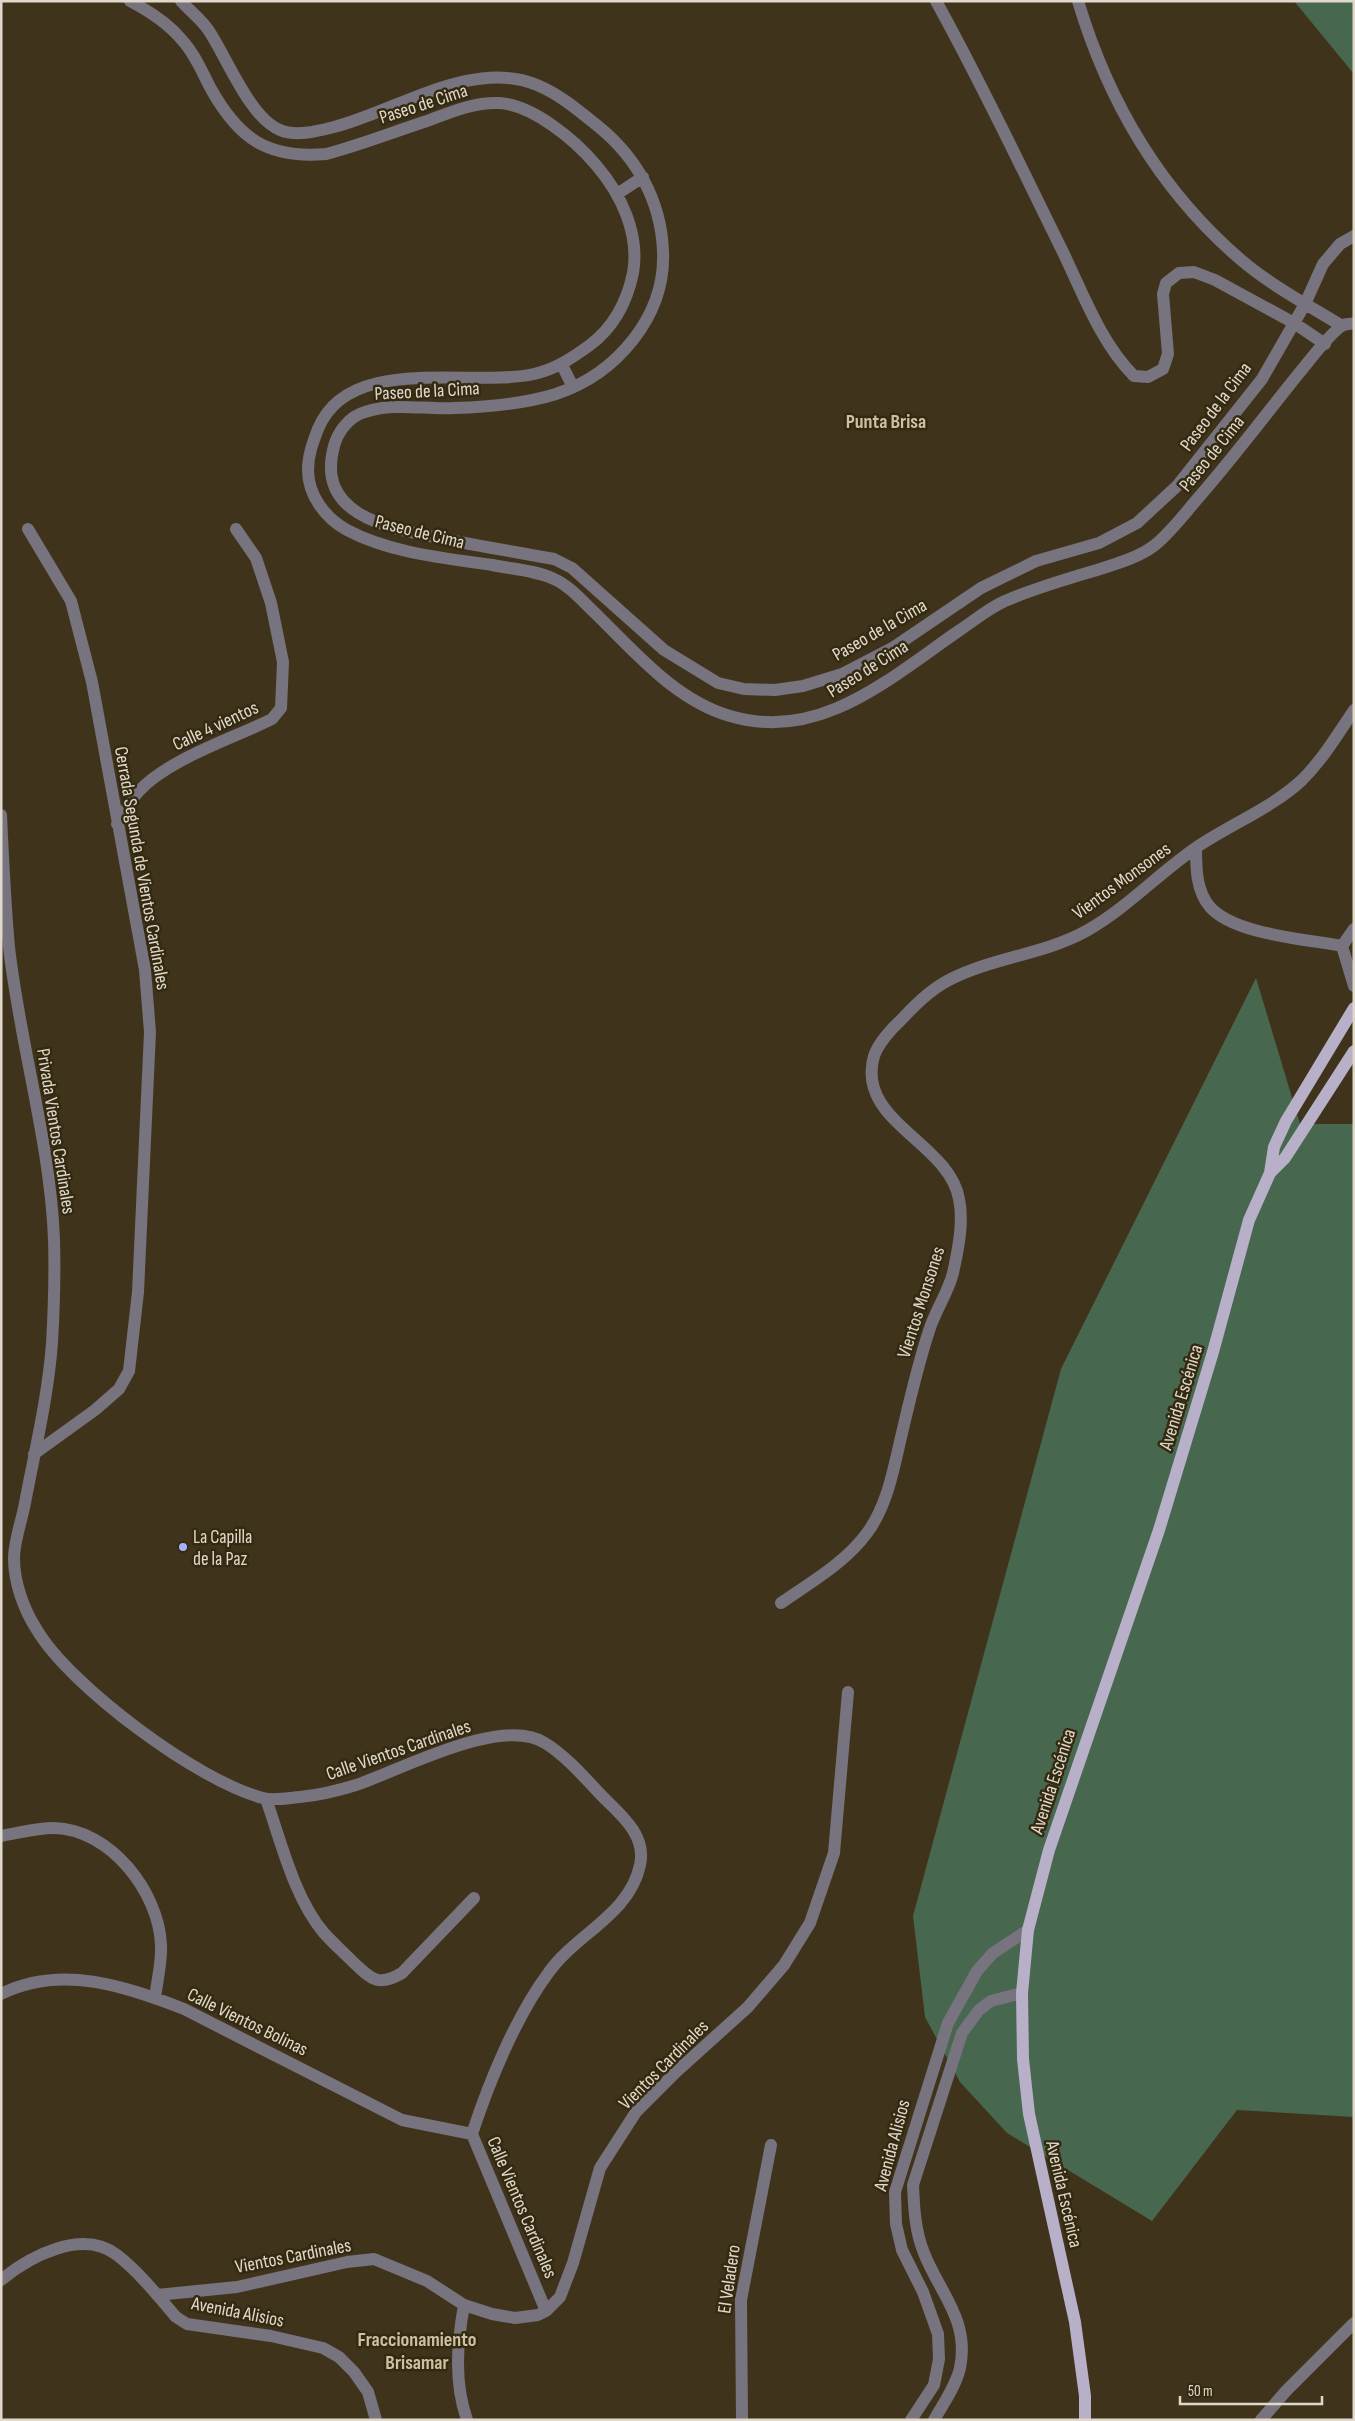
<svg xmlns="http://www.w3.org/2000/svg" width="1355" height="2421" font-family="'Sofia Sans Condensed',sans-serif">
<rect width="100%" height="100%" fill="#3f341b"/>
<path fill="#47674e" d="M1294,1H1354V74Z
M1256,978L1300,1124H1354V2117L1237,2110L1152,2221L1007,2133L960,2082L925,2017L913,1916L1061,1369Z"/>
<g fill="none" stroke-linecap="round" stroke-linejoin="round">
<path stroke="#77737f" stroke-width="12" d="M130,1C149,11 168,23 182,40C195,54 202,72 211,89C239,139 268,159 326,154C360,145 393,132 427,121C451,112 474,102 499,103C533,105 575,140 596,165C621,194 640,234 633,273C627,302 614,327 590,345C572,358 556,369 534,374C470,388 349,353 318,429C313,442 308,455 308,470C308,495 325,518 347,530C390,553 444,558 492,565C512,569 535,570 554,579C570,586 583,602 595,613C635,652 675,700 730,716C820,743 891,677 960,630C975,620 989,608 1005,601C1035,588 1066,579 1097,570C1116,564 1140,557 1155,545C1172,531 1185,513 1199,497C1234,457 1266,414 1300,372C1310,360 1330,333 1343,325C1346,324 1350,324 1354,323
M181,1C190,11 202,20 209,31C227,58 250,118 280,130C296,137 318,131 334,127C396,111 473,58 537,85C561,95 579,111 599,127C637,158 661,201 663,251C666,317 616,374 556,394C524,404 487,407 454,408C425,410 394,402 365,412C350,416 338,431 334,446C315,516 389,528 440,538C478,546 516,552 554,559L572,568L664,650L718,683L744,689L775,690L803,686L842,674L894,647L981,588L1036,561L1099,543L1137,523L1177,486L1262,379L1305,304L1323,264L1340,244L1354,236
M936,1C981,82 1020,165 1061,248C1082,291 1100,342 1134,376L1148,377L1163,369L1168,354L1163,294L1166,283L1179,273L1194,272L1215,280L1294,323L1325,344
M1078,1C1108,101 1161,191 1240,259C1270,285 1308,305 1342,326
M617,194L643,177
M562,365L573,387
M28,529L71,601L92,682L145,970L150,1032L138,1292L129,1371L119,1389L95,1410L34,1454
M1,815C3,859 5,903 9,947C20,1045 50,1141 54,1239C55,1273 54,1309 52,1343C48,1397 35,1450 25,1503C22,1520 14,1541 14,1558C14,1583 24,1610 37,1630C70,1686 199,1782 263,1798C274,1801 288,1798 300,1797C320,1795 337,1791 356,1785C401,1770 502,1715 545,1743C566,1756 584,1777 601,1795C620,1814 647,1835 640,1865C630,1914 576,1934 549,1972C516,2016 489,2082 472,2134L546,2311
M117,824C124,814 130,801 138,792C168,759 232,739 272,719L281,708L283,662L271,603L256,558L236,529
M1196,848C1196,867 1196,891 1210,907C1235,935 1307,939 1342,946L1354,986
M1342,946L1354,929
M781,1603C811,1582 845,1563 867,1533C888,1505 894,1466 902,1433C910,1399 918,1364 929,1331C935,1311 948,1293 953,1273C958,1250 964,1222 959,1199C949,1142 855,1121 874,1056C878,1044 891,1029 900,1021C915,1005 929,991 947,981C992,957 1044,955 1088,930C1128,907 1159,873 1197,847C1231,824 1272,808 1302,780C1323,759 1338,734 1354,710
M266,1799C281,1841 294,1898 324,1933C332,1942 342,1951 351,1960C370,1978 377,1988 402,1973L474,1898
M1,1836C19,1833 36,1828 54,1828C110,1829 159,1892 161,1945C162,1962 157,1981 155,1998
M1,1994C61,1964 125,1986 184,2009L402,2120L472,2134
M1,2280C29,2257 82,2228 117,2255C139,2272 158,2296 176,2317L187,2324L271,2336L323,2348L339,2357L354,2372L368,2392L376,2420
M157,2295L237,2287L347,2262L374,2259L427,2281L464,2305L492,2314L515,2318L538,2315L546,2311L560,2297L573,2263L600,2168L636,2112L676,2072L748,2007L784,1965L810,1923L834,1853L848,1692
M464,2305C457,2344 454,2382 467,2420
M742,2420L741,2300L771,2145
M911,2420L934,2385L939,2359L938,2334L923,2292L902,2250L896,2224L895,2192L948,2023L977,1971L993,1953L1028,1930
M934,2420C943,2404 956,2386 960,2368C970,2320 939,2292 924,2253C915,2231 914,2208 913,2185L962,2033L979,2010L991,2001L1022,1993
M1261,2420L1286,2391L1354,2323"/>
<path stroke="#b8afc8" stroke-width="12" d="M1270,1173L1285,1158L1354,1051
M1085,2420V2396L1075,2322L1029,2114L1023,2059L1022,1993L1028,1930L1049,1850L1159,1530L1213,1352L1249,1220L1270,1173L1274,1147L1286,1121L1354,1008"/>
</g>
<circle fill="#a4b2fc" stroke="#342a11" stroke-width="2" cx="183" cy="1547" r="5"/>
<g text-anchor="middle" stroke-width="5" stroke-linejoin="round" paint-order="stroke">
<g font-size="19" fill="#e0d9cb" stroke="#342a11">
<text transform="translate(423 103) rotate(-18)" y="7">Paseo de Cima</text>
<text transform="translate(427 390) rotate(-3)" y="7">Paseo de la Cima</text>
<text transform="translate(1215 406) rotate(-53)" y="7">Paseo de la Cima</text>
<text transform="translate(1211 453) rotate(-51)" y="7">Paseo de Cima</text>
<text transform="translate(420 531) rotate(14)" y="7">Paseo de Cima</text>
<text transform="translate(879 629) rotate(-30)" y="7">Paseo de la Cima</text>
<text transform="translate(867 668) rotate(-32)" y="7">Paseo de Cima</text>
<text transform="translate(215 725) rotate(-25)" y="7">Calle 4 vientos</text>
<text transform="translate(143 868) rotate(80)" y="7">Cerrada Segunda de Vientos Cardinales</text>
<text transform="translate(1121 880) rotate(-36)" y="7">Vientos Monsones</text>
<text transform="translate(57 1131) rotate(81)" y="7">Privada Vientos Cardinales</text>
<text transform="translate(920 1302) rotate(-72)" y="7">Vientos Monsones</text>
<text transform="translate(1180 1397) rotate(-73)" y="7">Avenida Escénica</text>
<text transform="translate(398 1749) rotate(-19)" y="7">Calle Vientos Cardinales</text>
<text transform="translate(1052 1781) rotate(-72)" y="7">Avenida Escénica</text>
<text transform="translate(248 2021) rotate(26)" y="7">Calle Vientos Bolinas</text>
<text transform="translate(663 2064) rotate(-45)" y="7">Vientos Cardinales</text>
<text transform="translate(891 2145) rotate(-75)" y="7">Avenida Alisios</text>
<text transform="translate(1065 2194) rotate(77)" y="7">Avenida Escénica</text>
<text transform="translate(523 2207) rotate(67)" y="7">Calle Vientos Cardinales</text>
<text transform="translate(293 2255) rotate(-11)" y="7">Vientos Cardinales</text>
<text transform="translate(728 2279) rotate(-82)" y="7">El Veladero</text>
<text transform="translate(238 2311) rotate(11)" y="7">Avenida Alisios</text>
</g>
<g font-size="19" fill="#e0d9cb" stroke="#342a11" text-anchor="start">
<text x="193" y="1543">La Capilla<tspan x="193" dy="22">de la Paz</tspan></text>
</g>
<g font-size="20" font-weight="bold" fill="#cdc0a3" stroke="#342a11">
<text x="886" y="428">Punta Brisa</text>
<text x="417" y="2346">Fraccionamiento<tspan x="417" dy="23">Brisamar</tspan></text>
</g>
</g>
<rect width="1355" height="2421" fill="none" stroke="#e0d9cb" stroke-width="5"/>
<path d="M1180 2396v8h142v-8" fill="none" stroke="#e0d9cb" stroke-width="2.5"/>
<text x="1188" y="2396" font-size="15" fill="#e0d9cb" stroke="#342a11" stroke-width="4" paint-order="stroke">50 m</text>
</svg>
